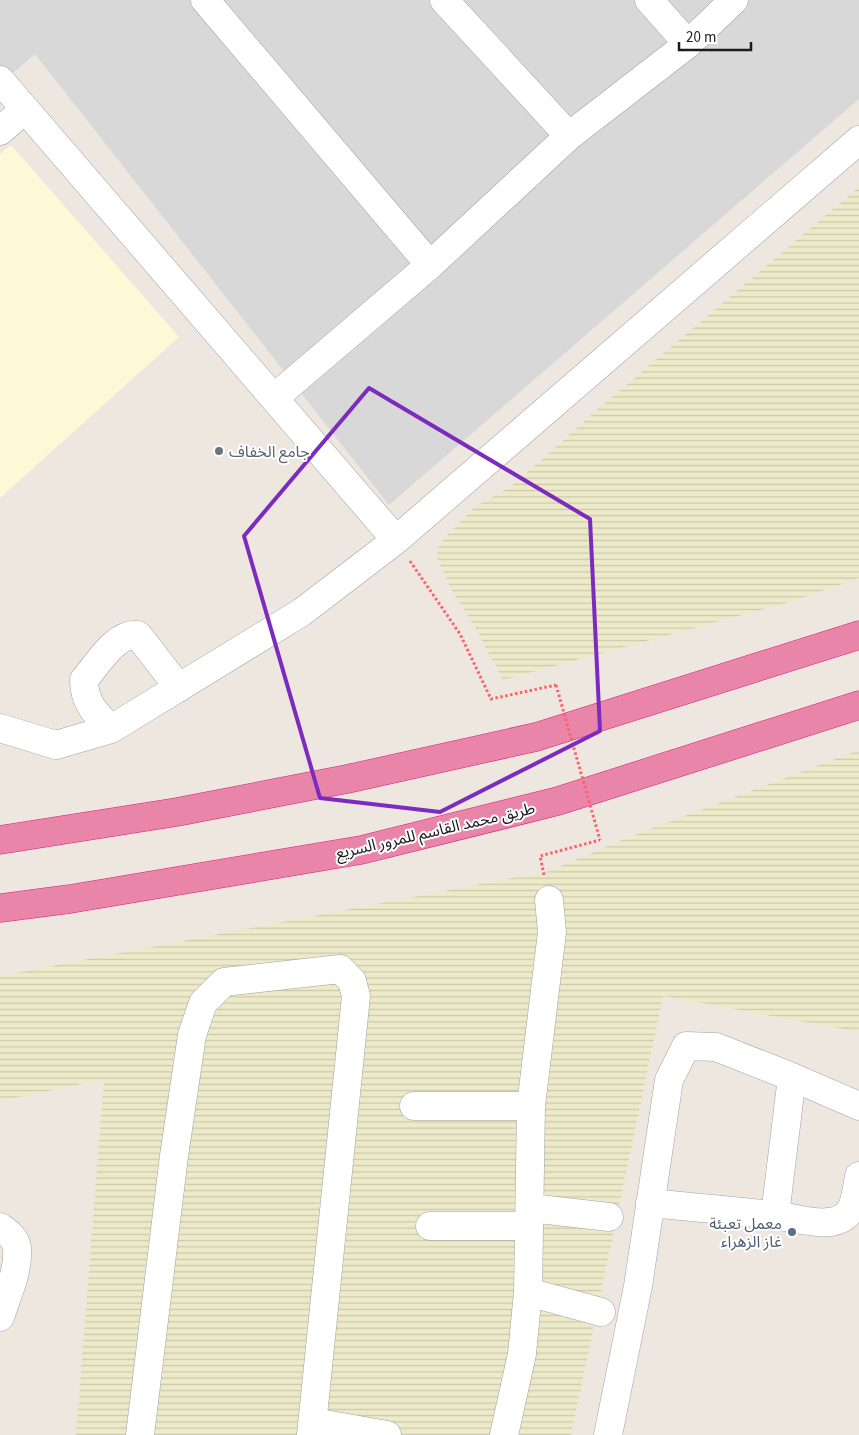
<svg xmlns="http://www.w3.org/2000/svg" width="859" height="1435" font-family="'Source Sans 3','Noto Sans Arabic',sans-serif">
<defs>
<pattern id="farmland-rules" width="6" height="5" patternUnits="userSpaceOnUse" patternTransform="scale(1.25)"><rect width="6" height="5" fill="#edeaca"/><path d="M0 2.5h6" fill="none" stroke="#cbc8ad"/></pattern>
</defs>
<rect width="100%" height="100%" fill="#ede7e0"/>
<path fill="#d9d8d8" d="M0,0H859V99L389,505L35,54L0,84Z"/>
<path fill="#fff8d7" d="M11,145L179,337L0,498V154Z"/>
<path fill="url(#farmland-rules)" d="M859,187V578L790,602L503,680L476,629L451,589L437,558L438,547L447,535L476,506L512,486L598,409Z
M859,750V1032L663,996L571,1435H76L104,1079L0,1101V976L549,871L632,836Z"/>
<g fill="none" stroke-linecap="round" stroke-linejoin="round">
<defs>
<path id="minor" d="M205,0L430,265
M444,0L569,136
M649,0L688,44
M0,80L396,540
M0,131L25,109
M274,398L430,265L569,136L688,44L734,0
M0,728L56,745L111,729L302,612L396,540L859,140
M111,729C96,714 84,703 84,680C97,665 116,632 138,635L179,688
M792,1077L859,1106
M414,1106H531
M530,1208L609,1217
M775,1215C798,1218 839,1234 852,1207C856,1199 857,1186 859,1176
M430,1226H529
M0,1227C7,1232 16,1238 17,1248C19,1270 7,1296 0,1317
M528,1292L601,1312
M313,1422L387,1435
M140,1435L174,1156L192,1035L203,1003L224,982L340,969L352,981L356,996L311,1435
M504,1435L522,1354L528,1292L531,1106L552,932L549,900
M608,1435L638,1286L669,1080L686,1046L716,1047L792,1077L775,1215L650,1203"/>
<path id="highway" d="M0,840L177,812L347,779L536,737L859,635
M0,908L70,899L361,850L558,801L859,705"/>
</defs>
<use href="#minor" stroke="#a2a2a2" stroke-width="29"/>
<use href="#highway" stroke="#d91f7e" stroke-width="29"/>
<path stroke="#fd626b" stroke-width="3" stroke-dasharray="2.5 2.5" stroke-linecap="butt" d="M410,561L460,634L491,699L556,685
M544,875L540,856L600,840"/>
<use href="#minor" stroke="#fff" stroke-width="28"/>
<use href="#highway" stroke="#e885a8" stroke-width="28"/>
<path stroke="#fd626b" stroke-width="3" stroke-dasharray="2.5 2.5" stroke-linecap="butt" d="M556,685L600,840"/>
</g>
<path fill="none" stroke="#7b2cbf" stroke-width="4" stroke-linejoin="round" d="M369,388L590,519L600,731L440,812L320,798L244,536Z"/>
<circle fill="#6b7280" stroke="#fff" stroke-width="2" cx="219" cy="451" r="5"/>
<circle fill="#5c6f8a" stroke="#fff" stroke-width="2" cx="792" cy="1232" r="5"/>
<g text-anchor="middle" stroke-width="4" stroke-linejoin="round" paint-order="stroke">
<g font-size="16" fill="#5b616d" stroke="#fff" text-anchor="start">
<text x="229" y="457">جامع الخفاف</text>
</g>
<g font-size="16" fill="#1b1b1b" stroke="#fff">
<text transform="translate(435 830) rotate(-13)" y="6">طريق محمد القاسم للمرور السريع</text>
</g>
<g font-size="16" fill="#4e5e75" stroke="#fff" text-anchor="end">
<text x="782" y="1229">معمل تعبئة<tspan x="782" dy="18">غاز الزهراء</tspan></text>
</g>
</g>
<path d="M679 42v8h72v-8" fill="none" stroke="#1b1b1b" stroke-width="2.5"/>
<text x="686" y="42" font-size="15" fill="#1b1b1b" stroke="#ffffff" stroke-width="4" paint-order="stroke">20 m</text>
</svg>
